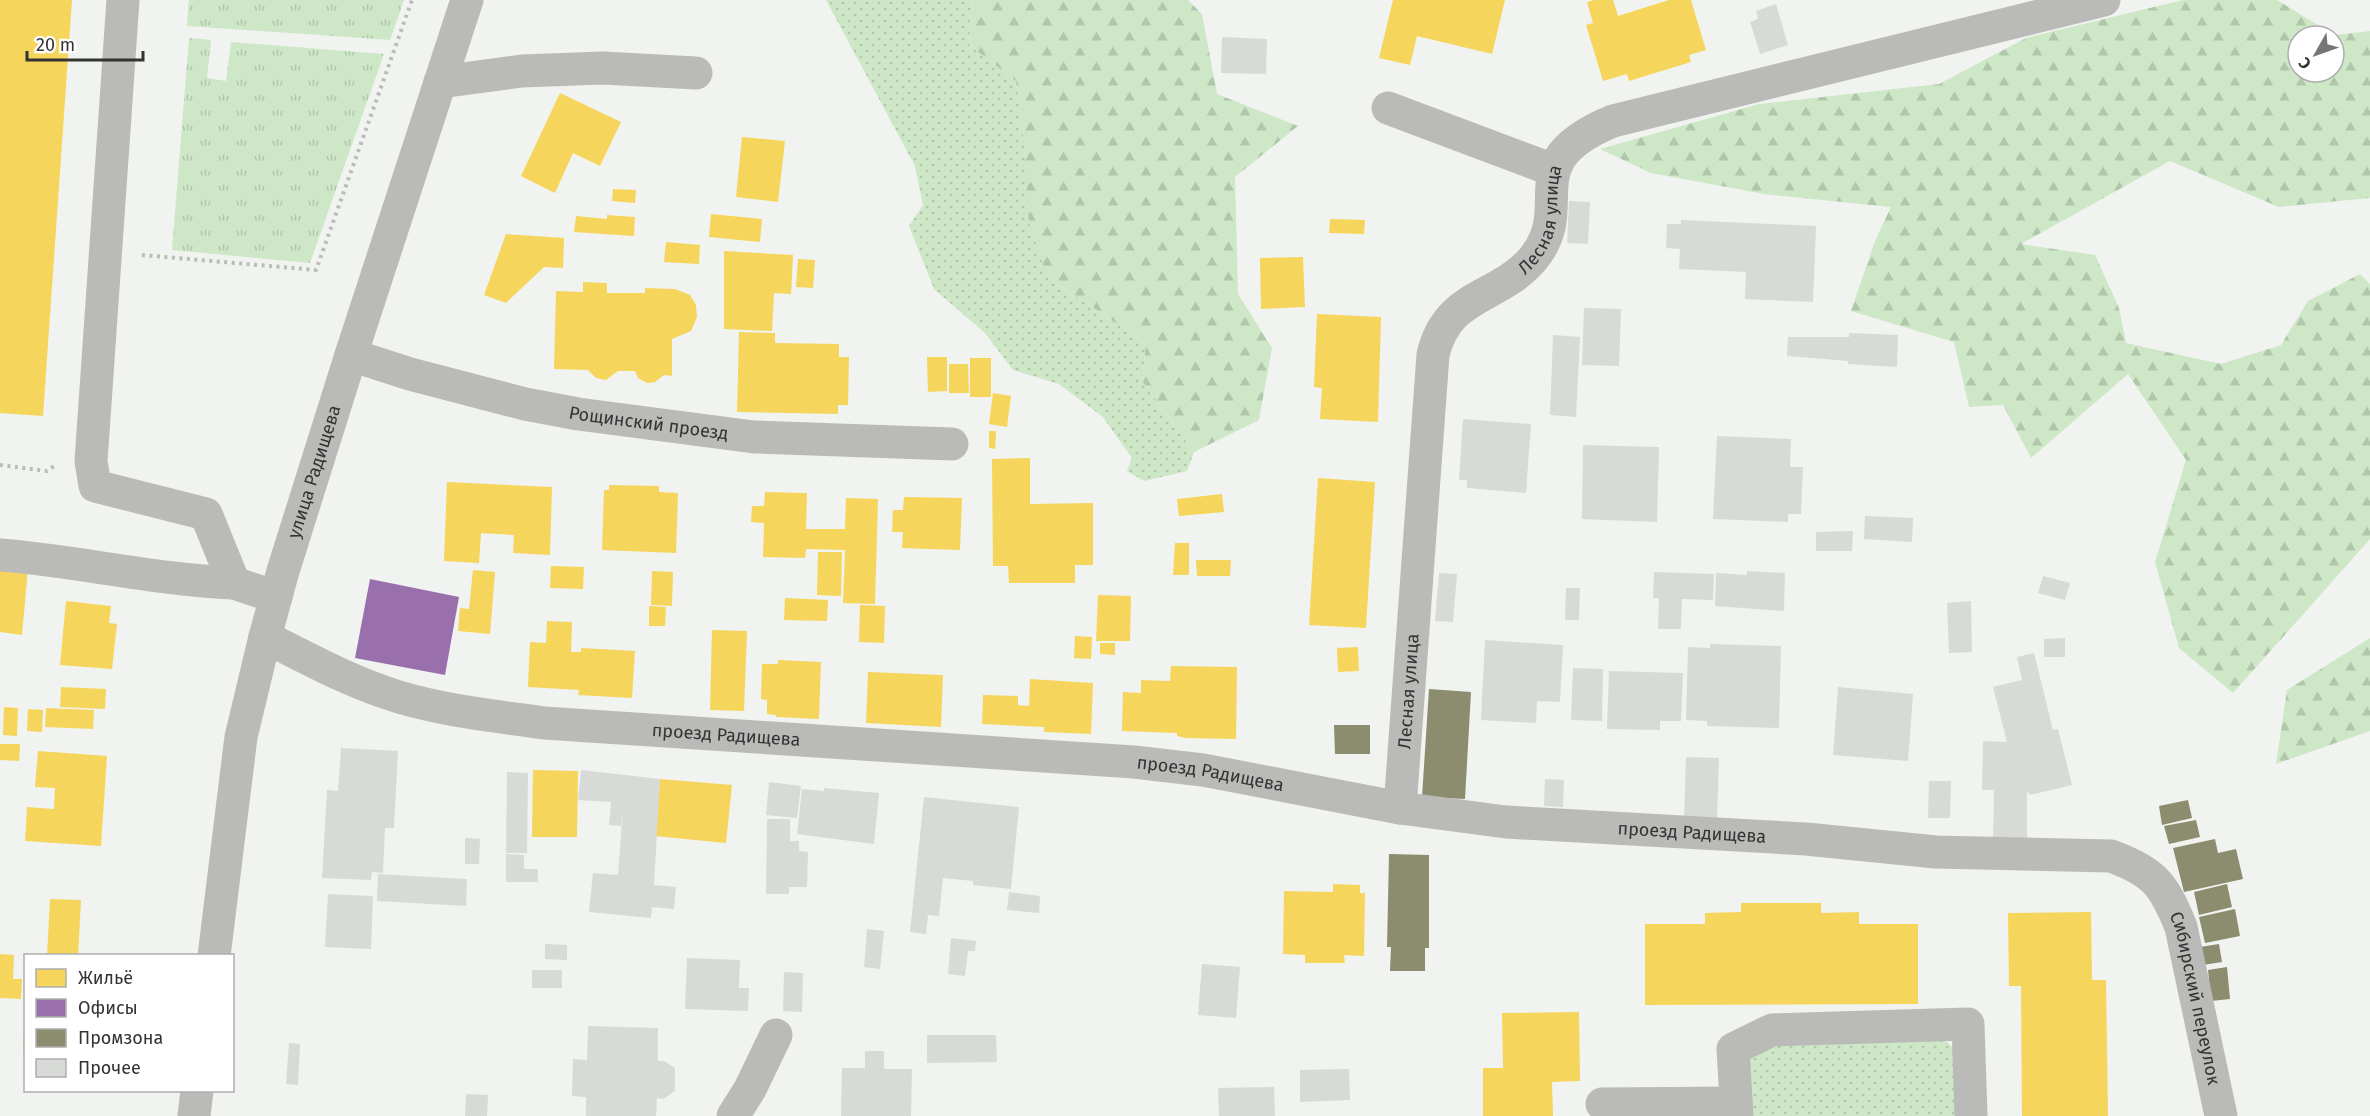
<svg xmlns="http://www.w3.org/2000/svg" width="2370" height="1116" font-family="'Fira Sans',sans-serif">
<defs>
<pattern id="grass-dots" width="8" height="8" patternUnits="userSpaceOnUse" patternTransform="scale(1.5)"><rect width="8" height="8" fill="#cee7c7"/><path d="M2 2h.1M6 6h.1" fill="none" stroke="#b1c7ab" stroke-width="1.8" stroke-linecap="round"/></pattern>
<pattern id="forest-firs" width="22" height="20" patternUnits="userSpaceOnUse" patternTransform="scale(1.5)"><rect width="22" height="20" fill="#cee7c7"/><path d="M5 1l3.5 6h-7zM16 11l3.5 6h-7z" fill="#b1c7ab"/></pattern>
<pattern id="park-tufts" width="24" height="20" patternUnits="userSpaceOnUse" patternTransform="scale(1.5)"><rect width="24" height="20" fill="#cee7c7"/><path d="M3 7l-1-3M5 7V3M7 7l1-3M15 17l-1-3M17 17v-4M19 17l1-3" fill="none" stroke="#b1c7ab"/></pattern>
</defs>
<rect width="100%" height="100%" fill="#f0f3ef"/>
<path fill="url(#grass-dots)" d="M826,0H972L969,45L1016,81L1047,277L1146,343L1142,381L1194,452L1187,471L1144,481L1127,471L1132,458L1103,417L1059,384L1013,370L985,333L934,289L909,226L923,205L915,166Z
M1942,1038L1958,1052L1957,1116H1750L1744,1058L1764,1043Z"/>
<path fill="url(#forest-firs)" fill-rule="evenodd" d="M972,0H1188L1202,14L1217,94L1298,126L1235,177L1238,294L1272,348L1259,420L1194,452L1142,381L1146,343L1047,277L1029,223L1024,145L1016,81L969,45Z
M2183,0H2277L2334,35L2370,31V198L2279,207L2170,161L2021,244L2095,255L2119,308L2126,343L2221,364L2281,345L2308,301L2360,274L2370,284V539L2233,693L2179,648L2155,562L2186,460L2128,374L2031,458L2003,405L1969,407L1954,342L1851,311L1875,241L1891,207L1764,194L1651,173L1600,149L1759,104L1939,84L2026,38ZM2298,36H2334V72H2298Z
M2370,638V731L2276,764L2287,690Z"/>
<path fill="url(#park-tufts)" d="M189,0H404L390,40L187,26Z
M189,38L211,40L207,78L226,81L231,42L384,54L310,263L172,250Z"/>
<path fill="#f6d55c" d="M0,0H72L43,416L0,413Z
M1393,0H1505L1492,54L1417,36L1410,65L1379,58Z
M1594,0H1613L1618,16L1669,0H1691L1706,50L1689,55L1691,62L1629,81L1627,74L1603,81L1586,25L1593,23L1587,2Z
M560,93L621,122L600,166L573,153L555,193L521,176Z
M742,137L785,141L778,202L736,197Z
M613,189L636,190L635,203L612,201Z
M711,214L762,219L760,242L709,237Z
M607,215L635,217L634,236L574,232L576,216L607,219Z
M1330,219L1365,220L1364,234L1329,233Z
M506,234L564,238L563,268L544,267L506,303L484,295Z
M666,242L700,245L699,264L664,262Z
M724,251L793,255L791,294L774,293L772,331L724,329Z
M1303,257L1305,307L1261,309L1260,258Z
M798,259L815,260L813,288L796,287Z
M583,282L607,283V293H645V288L675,289L690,295L696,305L697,317L691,331L672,339V376L664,375L655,382L647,383L638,378L635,371H618L606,380L596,378L588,370L554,369L556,291L583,292Z
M1317,314L1381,317L1378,422L1320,419L1322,388L1314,387Z
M739,332L775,333V343L839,344V357H849L848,405H838V414L737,412Z
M927,357H947V391L928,392Z
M970,358H991V397H970Z
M949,364H968L969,393H949Z
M993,393L1011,396L1007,427L989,424Z
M989,431H996L995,449L989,448Z
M1030,458V504L1093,503V565H1075V583H1009L1008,566H993L992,459Z
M1318,478L1375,482L1366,628L1309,625Z
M447,482L552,487L550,555L513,553L514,535L481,533L479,563L444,561Z
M609,485L659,486V492L678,493L676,553L602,550L604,490H609Z
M765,492L807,493L806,529H845L846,498L878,499L875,604L843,603L845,550L806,549L805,558L763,557L764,523L751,522L752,506H764Z
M1222,494L1224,512L1179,516L1177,499Z
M904,497L962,498L960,550L902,548L903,532H892L893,510H903Z
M1175,543H1189V575H1173Z
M818,552H842L841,596L817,595Z
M1196,560H1231L1230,576H1197Z
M0,565L28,568L22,635L0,632Z
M551,566L584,567L583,589L550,588Z
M473,570L495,572L490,634L458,631L460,608L469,609Z
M652,571L673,572L672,606L651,605Z
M1098,595L1131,596L1130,641H1096Z
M785,598L828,600L827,621L784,620Z
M66,601L111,606L109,623L117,624L112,669L60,665Z
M860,605L885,606L884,643L859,642Z
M649,606L666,607L665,626H649Z
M547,621L572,622L571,652H581V648L635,651L632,698L578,695L579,690L528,687L530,642L546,643Z
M712,630L747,631L744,711L710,710Z
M1075,636L1092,637L1091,659L1074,658Z
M1100,643H1115V655L1100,654Z
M1358,647L1359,671L1338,672L1337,648Z
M778,660L821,662L819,719L776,717V715L767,714V700L761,699L762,664H778Z
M1171,666L1237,667L1236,739L1186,738L1177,736V733L1122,731L1123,692L1141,693V680L1170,681Z
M868,672L943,675L941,727L866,723Z
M1030,679L1093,683L1091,734L1044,732V727L982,724L983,695L1018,696V705L1029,706Z
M61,687L106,689L105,709L60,707Z
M4,707L18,708L17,736L3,735Z
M46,708L94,710L93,729L45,727Z
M28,709L43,710L42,732L27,731Z
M0,744H20L19,761L0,760Z
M38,751L107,756L101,846L25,841L27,807L54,809L55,788L35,787Z
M533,770L578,771L577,837H532Z
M660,779L732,785L726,843L655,836Z
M1333,884L1360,885V893H1365L1364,956L1344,955L1345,963H1305V955L1283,954L1284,891L1333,892Z
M50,899L81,900L78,956H47Z
M1741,903H1821V913L1859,912V924H1918V1004L1645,1005V924H1705V913L1741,912Z
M2091,912L2092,980H2106L2108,1116H2022L2021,986H2009L2008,913Z
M0,954L14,955L13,979H22L21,999L0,998Z
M1579,1012L1580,1081L1552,1082L1553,1116H1483V1068H1503L1502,1013Z
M24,1034H26V1050H23Z"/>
<path fill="#9970ab" d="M370,579L459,597L445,675L355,658Z"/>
<path fill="#8c8c6e" d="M1429,689L1471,692L1465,799L1422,797Z
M1334,725H1370V754H1335Z
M2188,800L2192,818L2162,825L2159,806Z
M2196,820L2200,837L2169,844L2164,826Z
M2215,839L2218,853L2236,849L2243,879L2184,892L2173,848Z
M1389,854L1429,855V948H1425V971H1390L1391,947H1387Z
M2227,884L2232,907L2199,915L2194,892Z
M2235,909L2240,936L2205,943L2199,917Z
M2219,944L2222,962L2203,965L2200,947Z
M2227,967L2230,999L2211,1001L2208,970Z"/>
<path fill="#d8dad7" d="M1776,4L1788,45L1760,54L1750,22L1758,19L1756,11Z
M1222,37L1267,39L1266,74L1221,73Z
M1569,201L1590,202L1588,244L1567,243Z
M1681,220L1816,226L1813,302L1745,299L1746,272L1679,269L1680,249L1666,248L1667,224H1681Z
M1584,308L1621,309L1619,366L1582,365Z
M1849,333L1898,335L1897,367L1848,364V361L1787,356L1788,337H1849Z
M1553,335L1580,337L1576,417L1550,415Z
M1463,419L1531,424L1526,493L1467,488V480H1459Z
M1717,436L1791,439L1790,467H1803L1801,514H1788V522L1713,519Z
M1583,445L1659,447L1657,522L1582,519Z
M1865,516L1913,518L1912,542L1864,539Z
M1853,531L1852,551H1816V532Z
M1747,571L1785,573L1784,611L1715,606L1716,573L1747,575Z
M1654,572L1714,574L1713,600L1682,599L1681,629H1658L1659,598H1653Z
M1439,573L1457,574L1453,622L1435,621Z
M2043,576L2070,583L2065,600L2038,593Z
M1566,588H1580L1579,620H1565Z
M1971,601L1972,652L1949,653L1947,603Z
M2065,638V657H2044V639Z
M1485,640L1563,645L1560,702L1537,701L1536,723L1481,720Z
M1710,644L1781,646L1779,728L1707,726V721L1686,720L1688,647L1710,648Z
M2034,653L2053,730L2058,729L2072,785L2030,795L2027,791V846H1993L1994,790H1982L1983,741L2007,742L1993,687L2022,680L2017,657Z
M1573,668L1603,669L1602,721L1571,720Z
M1609,671L1683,673L1681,721H1660V730L1607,729Z
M1838,687L1913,694L1908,761L1833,755Z
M341,748L398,751L394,828H385L383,873L372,872L371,880L322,878L327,790L338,791Z
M1686,757L1719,758L1717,820L1684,819Z
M581,770L660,779L654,885L676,887L674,909L652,907L651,918L589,912L593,873L618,875L623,807L621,826L609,825L611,802L578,800Z
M507,772L528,773L527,853H506Z
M1545,779L1564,780L1563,807L1544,806Z
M1929,781H1951L1950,818H1928Z
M769,782L801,786L797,818L766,815Z
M824,788L879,793L874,844L797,834L802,789L824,791Z
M924,797L1019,807L1011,889L973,885V881L943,878L939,916L928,915L926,934L910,932Z
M767,819H790V841H799V851L808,852L807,887H789V894H766Z
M465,838L480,839L479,864H465Z
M506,854L524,855V869H538V882H506Z
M378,874L467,879L466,906L377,901Z
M1009,892L1040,896L1039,913L1007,910Z
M328,894L373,896L371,949L325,947Z
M867,929L884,931L880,969L864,967Z
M951,938L976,941L975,951H968L965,976L948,974Z
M545,944L567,945V960L545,959Z
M687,958L740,960L739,988H749L748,1011L685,1009Z
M1202,964L1240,967L1236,1018L1198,1015Z
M532,970H562V988H532Z
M784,972L803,973L802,1012L783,1011Z
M588,1026L658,1028V1061H664L675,1068V1091L663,1099L657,1098L656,1116H586V1097L572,1096L573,1059L587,1060Z
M927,1035H996L997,1062L927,1063Z
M289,1043L300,1044L298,1085L286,1084Z
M865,1051H884V1069H912L911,1116H841L842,1068H865Z
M1349,1069L1350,1100L1300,1102V1070Z
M1274,1087L1275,1116H1219L1218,1088Z
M466,1094L488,1095L487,1116H465Z"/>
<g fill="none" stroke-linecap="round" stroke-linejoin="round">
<path stroke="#babcb9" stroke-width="4" stroke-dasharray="3 4.5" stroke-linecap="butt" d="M142,255L316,270L412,0
M0,465L47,471L56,465"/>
<g stroke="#babbb9" stroke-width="33">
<path d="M123,0L91,461L95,486L206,514L234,583L276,597"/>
<path d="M440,82L522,71L603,68L696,73"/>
<path d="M1388,108L1553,170"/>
<path id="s1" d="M351,355L410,374L525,404L578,414L754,437L952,444"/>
<path d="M0,555C78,561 155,580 234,583"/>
<path id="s2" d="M265,637C309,659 352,683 399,697C446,711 495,716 544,723L1134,762L1203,770L1400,808L1506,822L1806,839L1936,852L2111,856C2155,872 2164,885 2181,927L2221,1116"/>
<path id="s3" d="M1400,808L1433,355C1447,293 1497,300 1532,260C1579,205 1511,163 1613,121L2104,0"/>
<path id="s4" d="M214,956L241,737L265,637L283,571L351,355L467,0"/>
<path d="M1602,1104L1736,1103"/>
<path d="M194,1116L197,1090"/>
<path d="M733,1116L750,1089L776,1035"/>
<path d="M1737,1116L1733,1049L1772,1030L1968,1024L1971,1116"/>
</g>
</g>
<g text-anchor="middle" stroke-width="6" stroke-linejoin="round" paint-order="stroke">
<g font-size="18" fill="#323432" stroke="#fff">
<text dy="6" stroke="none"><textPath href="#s3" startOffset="638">Лесная улица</textPath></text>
<text dy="6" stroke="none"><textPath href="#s1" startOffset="306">Рощинский проезд</textPath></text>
<text dy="6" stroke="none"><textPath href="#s4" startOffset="496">улица Радищева</textPath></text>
<text dy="6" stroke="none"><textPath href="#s3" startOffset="117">Лесная улица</textPath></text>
<text dy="6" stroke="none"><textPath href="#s2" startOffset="477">проезд Радищева</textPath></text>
<text dy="6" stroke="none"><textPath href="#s2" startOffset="963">проезд Радищева</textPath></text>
<text dy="6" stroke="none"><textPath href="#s2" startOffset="1449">проезд Радищева</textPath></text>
<text dy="6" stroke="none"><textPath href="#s2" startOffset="2046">Сибирский переулок</textPath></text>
</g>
</g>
<rect x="24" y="954" width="210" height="138" fill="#ffffff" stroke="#adaead" stroke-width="1.5"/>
<rect x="36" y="969" width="30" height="18" fill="#f6d55c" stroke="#adaead" stroke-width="1.5"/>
<text x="78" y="984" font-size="18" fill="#323432">Жильё</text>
<rect x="36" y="999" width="30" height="18" fill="#9970ab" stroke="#adaead" stroke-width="1.5"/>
<text x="78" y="1014" font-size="18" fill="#323432">Офисы</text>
<rect x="36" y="1029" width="30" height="18" fill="#8c8c6e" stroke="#adaead" stroke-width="1.5"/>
<text x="78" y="1044" font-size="18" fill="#323432">Промзона</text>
<rect x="36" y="1059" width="30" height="18" fill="#d8dad7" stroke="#adaead" stroke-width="1.5"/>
<text x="78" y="1074" font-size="18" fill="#323432">Прочее</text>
<g transform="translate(2316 54) rotate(230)"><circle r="28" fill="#ffffff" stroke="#adaead" stroke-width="1.5"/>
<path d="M0-4.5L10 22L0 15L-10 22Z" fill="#747774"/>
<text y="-9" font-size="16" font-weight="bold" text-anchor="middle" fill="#323432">С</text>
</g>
<path d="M27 51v9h116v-9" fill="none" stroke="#323432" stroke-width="3"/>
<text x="36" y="51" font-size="18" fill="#323432" stroke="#ffffff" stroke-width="4.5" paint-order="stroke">20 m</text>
</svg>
